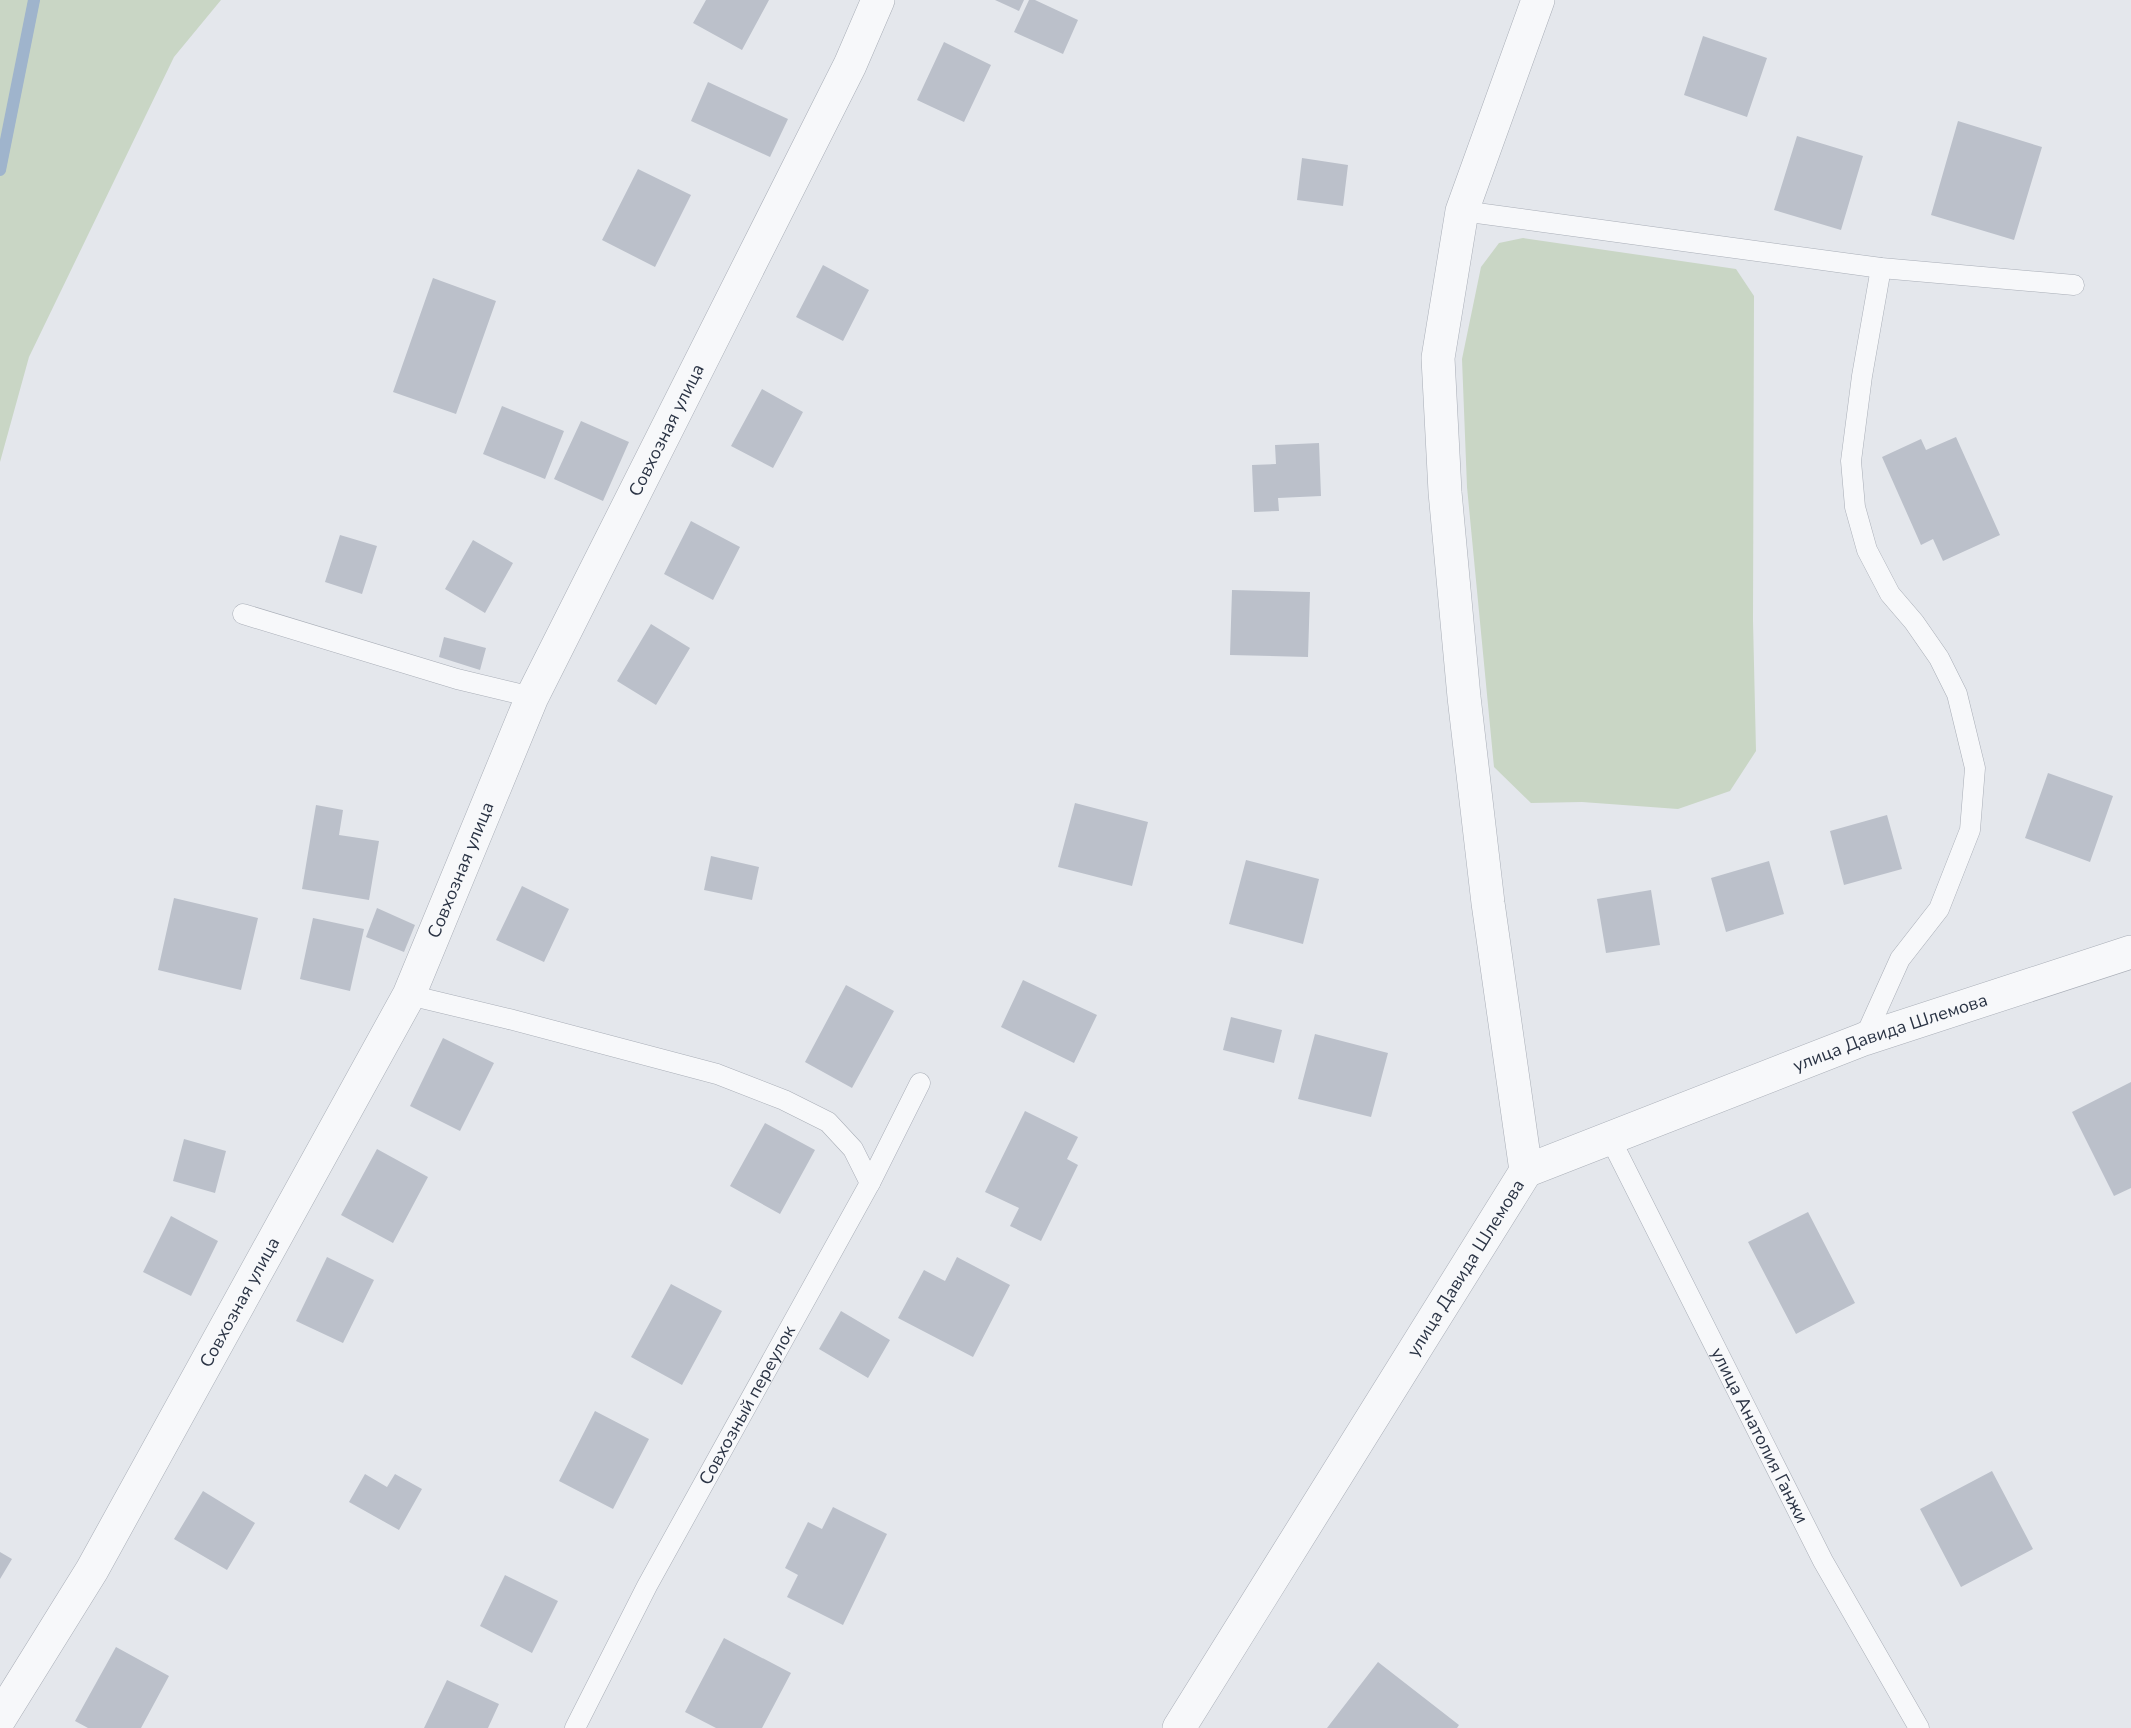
<svg xmlns="http://www.w3.org/2000/svg" width="2131" height="1728" font-family="'Nunito Sans',sans-serif">
<rect width="100%" height="100%" fill="#e4e7ec"/>
<path fill="#c9d6c5" d="M0,0H221L174,57L29,357L0,462Z
M1523,238L1736,269L1754,296L1753,621L1756,751L1730,791L1678,809L1582,802L1531,803L1494,767L1467,487L1462,359L1481,267L1499,243Z"/>
<g fill="none" stroke-linecap="round" stroke-linejoin="round">
<path stroke="#9fb4cc" stroke-width="12" d="M0,170L34,0"/>
</g>
<path fill="#bbc0ca" d="M706,0H769L742,50L693,23Z
M995,0H1024L1019,11Z
M1029,0H1035L1078,20L1063,54L1014,32Z
M1703,36L1767,58L1747,117L1684,95Z
M944,42L991,65L964,122L917,100Z
M708,82L788,119L770,157L691,121Z
M1958,121L2042,147L2014,240L1931,215Z
M1797,136L1863,156L1841,230L1774,210Z
M1302,158L1348,165L1343,206L1297,200Z
M638,169L691,195L655,267L602,240Z
M823,265L869,290L843,341L796,317Z
M433,278L496,301L456,414L393,392Z
M762,389L803,412L773,468L731,446Z
M502,406L564,431L545,479L483,454Z
M581,421L629,442L603,501L554,479Z
M1956,437L2000,535L1943,561L1933,539L1921,545L1882,457L1921,439L1926,450Z
M1319,443L1321,496L1278,498L1279,511L1254,512L1252,465L1276,464L1275,445Z
M691,521L740,547L713,600L664,574Z
M340,535L377,546L362,594L325,582Z
M473,540L513,563L485,613L445,589Z
M1232,590L1310,592L1308,657L1230,655Z
M651,624L690,648L656,705L617,681Z
M444,637L486,648L480,670L439,657Z
M2048,773L2113,796L2090,862L2025,838Z
M1075,803L1148,822L1132,886L1058,867Z
M316,805L343,810L339,835L379,841L369,900L302,889Z
M1887,815L1902,869L1844,885L1830,831Z
M711,856L759,867L752,900L704,890Z
M1246,860L1319,879L1303,944L1229,924Z
M1769,861L1784,914L1726,932L1711,878Z
M522,886L569,909L544,962L496,940Z
M1651,890L1660,945L1606,953L1597,899Z
M174,898L258,918L241,990L158,970Z
M377,908L415,925L404,952L366,937Z
M313,918L364,929L350,991L300,979Z
M1023,980L1097,1015L1074,1063L1001,1027Z
M846,985L894,1011L852,1088L805,1062Z
M1231,1017L1282,1030L1274,1063L1223,1050Z
M1315,1034L1388,1053L1371,1117L1298,1099Z
M443,1038L494,1063L460,1131L410,1106Z
M2131,1082V1188L2114,1196L2072,1112Z
M1025,1111L1078,1137L1067,1159L1078,1165L1041,1241L1010,1226L1019,1208L985,1192Z
M765,1123L815,1150L780,1214L730,1186Z
M184,1139L226,1151L215,1193L173,1181Z
M377,1149L428,1177L393,1243L341,1215Z
M1808,1212L1855,1303L1796,1334L1748,1242Z
M171,1216L218,1241L191,1296L143,1272Z
M327,1257L374,1280L343,1343L296,1321Z
M957,1257L1010,1285L973,1357L898,1318L924,1270L945,1281Z
M671,1284L722,1311L682,1385L631,1357Z
M841,1311L890,1340L868,1378L819,1349Z
M595,1411L649,1439L613,1509L559,1481Z
M1992,1471L2033,1549L1961,1587L1920,1509Z
M365,1474L387,1487L395,1474L422,1489L399,1530L349,1502Z
M203,1491L255,1523L227,1570L174,1539Z
M833,1507L887,1534L843,1625L787,1597L798,1575L785,1568L808,1522L822,1529Z
M0,1552L12,1559L0,1579Z
M505,1575L558,1601L532,1653L480,1626Z
M724,1638L791,1673L762,1728H716L685,1712Z
M116,1647L169,1676L141,1728H88L75,1721Z
M1378,1662L1459,1725L1457,1728H1327Z
M447,1680L499,1704L488,1728H424Z"/>
<g fill="none" stroke-linecap="round" stroke-linejoin="round">
<defs>
<g id="service">
<path d="M1462,211L1881,268L2074,285"/>
<path d="M243,614L457,679L532,697"/>
<path d="M409,995L509,1019L717,1074L784,1100L828,1122L853,1149L870,1183"/>
<path d="M1864,1039L1900,959L1939,909L1970,830L1975,768L1957,694L1939,658L1914,622L1890,594L1867,550L1855,507L1851,461L1862,376L1881,268"/>
<path id="s1" d="M1610,1138L1823,1561L1919,1728"/>
<path id="s2" d="M575,1728L647,1586L870,1183L920,1083"/>
</g>
<g id="minor">
<path d="M1526,1171L1488,903L1464,697L1445,492L1438,358L1462,211L1538,0"/>
<path id="s3" d="M0,1718L92,1570L409,995L532,697L850,65L878,0"/>
<path id="s4" d="M1179,1728L1526,1171L1864,1039L2131,952"/>
</g>
</defs>
<use href="#service" stroke="#a9aeb7" stroke-width="21"/>
<use href="#minor" stroke="#a9aeb7" stroke-width="34"/>
<use href="#service" stroke="#f7f8fa" stroke-width="20"/>
<use href="#minor" stroke="#f7f8fa" stroke-width="33"/>
</g>
<g text-anchor="middle" stroke-width="6" stroke-linejoin="round" paint-order="stroke">
<g font-size="18" fill="#2b3445" stroke="#f4f6f9">
<text dy="6" stroke="none"><textPath href="#s3" startOffset="1452">Совхозная улица</textPath></text>
<text dy="6" stroke="none"><textPath href="#s3" startOffset="966">Совхозная улица</textPath></text>
<text dy="6" stroke="none"><textPath href="#s4" startOffset="1046">улица Давида Шлемова</textPath></text>
<text dy="6" stroke="none"><textPath href="#s4" startOffset="542">улица Давида Шлемова</textPath></text>
<text dy="6" stroke="none"><textPath href="#s3" startOffset="480">Совхозная улица</textPath></text>
<text dy="6" stroke="none"><textPath href="#s2" startOffset="366">Совхозный переулок</textPath></text>
<text dy="6" stroke="none"><textPath href="#s1" startOffset="333">улица Анатолия Ганжи</textPath></text>
</g>
</g>
</svg>
